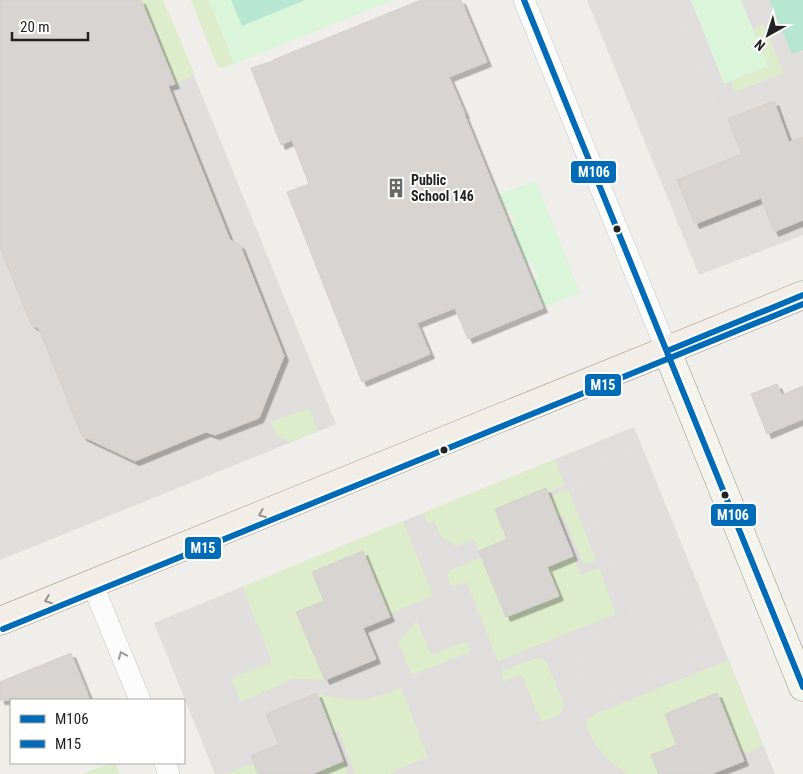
<svg xmlns="http://www.w3.org/2000/svg" width="803" height="774" font-family="'Roboto Condensed',sans-serif">
<defs>
<filter id="shadow"><feDropShadow dx="4.5" dy="4.5" stdDeviation="0" flood-color="#0004"/></filter>
</defs>
<rect width="100%" height="100%" fill="#f0eeeb"/>
<path fill="#dfdedc" d="M0,0H163L336,424L0,560Z
M587,0H803V235L699,275Z
M634,427L775,774H215L154,623Z"/>
<path fill="#ddeccb" d="M141,0H163L195,75L175,84Z
M191,0H209L234,64L222,68L217,66Z
M764,24L784,73L735,92L731,82L768,66L753,28Z
M309,408L318,431L291,442L278,437L271,422Z
M555,459L565,485L547,493L495,509L507,539L479,551L474,539L457,546L442,538L434,521L428,524L423,513Z
M568,489L596,560L584,565L563,515L557,517L549,497Z
M403,521L433,596L389,614L362,551L312,572L324,601L296,612L325,680L293,679L241,702L231,678L272,662L242,587Z
M573,556L581,575L599,568L616,614L498,661L467,583L451,586L447,574L449,571L482,557L507,617L559,596L547,567Z
M417,621L431,655L467,641L470,652L412,675L398,642Z
M537,658L542,659L547,663L564,704C563,717 552,718 541,722L522,675L504,681L501,675L502,671Z
M728,660L763,746L747,753L665,714L677,745L651,755L659,774H627L607,759L595,743L586,726L588,719L593,715Z
M401,688L428,757L396,770L390,774H355L339,731L332,733L317,693C352,703 367,702 401,688Z
M343,761L348,774H319L318,771Z
M111,763H115L120,774H82Z
M254,763L258,774H226Z"/>
<path fill="#daf5da" d="M209,0H393L234,64Z
M691,0H741L768,66L724,84Z
M536,181L580,293L545,307L532,281L538,278L531,262L526,264L510,227L515,225L509,210L506,211C504,204 499,201 497,195Z"/>
<path fill="#b7e6d2" d="M231,0H305L242,26Z
M769,0H803V50L792,54Z"/>
<path fill="#e0dfde" d="M606,0H675L724,123L715,127L722,149L701,157L692,149L678,145H668L649,151L640,130L655,124L661,119L671,108L670,106L649,107Z
M629,448L713,654L600,699L596,689L590,685H582L574,666L581,656L577,642L633,620L572,470Z
M242,587L272,662L186,695L158,628L160,622Z"/>
<path fill="#d7d4d2" stroke="#d3d0cc" filter="url(#shadow)" d="M0,0H141L175,84L168,86L230,240L240,245L284,356L259,418L215,435L206,432L135,461L82,436L39,329L31,324L0,247Z
M421,0H461L487,62L449,77L465,114H464L543,308L468,339L455,308L417,323L430,354L362,382L287,192L309,184L292,140L281,145L251,68L273,61V60Z
M774,101L789,142L803,137V220L774,232L761,198L695,224L677,180L742,154L728,119Z
M777,384L782,395L803,386V419L767,434L751,394Z
M546,488L573,556L547,567L559,596L506,617L479,551L507,539L495,509Z
M363,551L390,617L363,628L376,659L325,680L296,612L324,601L312,572Z
M71,653L90,700H0V682Z
M317,693L343,761L312,774H258L251,756L279,744L266,714Z
M717,693L744,761L711,774H659L651,755L677,745L665,714Z"/>
<g fill="none" stroke-linecap="round" stroke-linejoin="round">
<defs>
<path id="street" d="M524,0L667,351
M92,583L140,700
M165,763L169,774"/>
<path id="secondary" d="M667,351L803,687"/>
<path id="primary" d="M0,621L803,295"/>
</defs>
<use href="#street" stroke="#c9c8c7" stroke-width="22"/>
<use href="#secondary" stroke="#999a82" stroke-width="29"/>
<use href="#primary" stroke="#a79c86" stroke-width="29"/>
<use href="#street" stroke="#fdfcfc" stroke-width="21"/>
<use href="#secondary" stroke="#f4f4ed" stroke-width="28"/>
<use href="#primary" stroke="#f3ede7" stroke-width="28"/>
<defs>
<path id="bus-1" d="M524,0L803,687
M667,351L803,295"/>
<path id="bus-2" d="M3,629L803,304"/>
</defs>
<use href="#bus-1" stroke="#fff" stroke-width="10"/>
<use href="#bus-2" stroke="#fff" stroke-width="10"/>
<use href="#bus-1" stroke="#006cb7" stroke-width="6"/>
<use href="#bus-2" stroke="#006cb7" stroke-width="6"/>
</g>
<defs><path id="oneway-chevron" d="M-2-3.5L2.5 0L-2 3.5" fill="none" stroke-width="1.6" stroke-linecap="round" stroke-linejoin="round" transform="scale(1.25)"/></defs>
<g stroke="#95928e">
<use href="#oneway-chevron" transform="translate(262 514) rotate(158)"/>
<use href="#oneway-chevron" transform="translate(48 600) rotate(159)"/>
</g>
<use stroke="#9a9a9a" href="#oneway-chevron" transform="translate(122 655) rotate(-112)"/>
<defs>
<symbol id="building-bare" viewBox="-9 -9 18 18"><path d="M-4-6H4V6H1V3H-1V6H-4ZM-2.5-4.3h1.7v1.8h-1.7ZM.8-4.3h1.7v1.8H.8ZM-2.5-1h1.7V.8h-1.7ZM.8-1h1.7V.8H.8Z" fill="#6a6968" stroke="#fff" stroke-width="2.5" paint-order="stroke"/></symbol>
</defs>
<g fill-rule="evenodd">
<use href="#building-bare" x="382" y="174" width="28" height="28"/>
</g>
<g fill="#222" stroke="#fff" stroke-width="2">
<circle cx="617" cy="229" r="4.5"/>
<circle cx="444" cy="450" r="4.5"/>
<circle cx="725" cy="495" r="4.5"/>
</g>
<g text-anchor="middle" stroke-width="4" stroke-linejoin="round" paint-order="stroke">
<g font-size="14" font-weight="bold" fill="#222" stroke="#fff" text-anchor="start">
<text x="411" y="185">Public<tspan x="411" dy="16">School 146</tspan></text>
</g>
</g>
<g stroke="#fff" stroke-width="2">
<rect x="570" y="160" width="47" height="24" rx="5" fill="#006cb7"/>
<rect x="584" y="373" width="38" height="24" rx="5" fill="#006cb7"/>
<rect x="710" y="503" width="47" height="24" rx="5" fill="#006cb7"/>
<rect x="184" y="536" width="38" height="24" rx="5" fill="#006cb7"/>
</g>
<g font-size="14" text-anchor="middle" font-weight="bold" fill="#fff">
<text x="594" y="177">M106</text>
<text x="603" y="390">M15</text>
<text x="733" y="520">M106</text>
<text x="203" y="553">M15</text>
</g>
<rect x="10" y="699" width="175" height="65" fill="#ffffff" stroke="#a7a7a7"/>
<rect x="20" y="715" width="25" height="8" fill="#006cb7" stroke="#a7a7a7"/>
<text x="55" y="724" font-size="15" fill="#222222">M106</text>
<rect x="20" y="740" width="25" height="8" fill="#006cb7" stroke="#a7a7a7"/>
<text x="55" y="749" font-size="15" fill="#222222">M15</text>
<g transform="translate(768 35) rotate(219)" stroke="#ffffff" stroke-width="4" paint-order="stroke">
<path d="M0-4L9 19L0 12L-9 19Z" fill="#222222"/>
<text y="-8" font-size="14" font-weight="bold" text-anchor="middle" fill="#222222">N</text>
</g>
<path d="M12 32v8h76v-8" fill="none" stroke="#222222" stroke-width="2.5"/>
<text x="20" y="32" font-size="15" fill="#222222" stroke="#ffffff" stroke-width="4" paint-order="stroke">20 m</text>
</svg>
